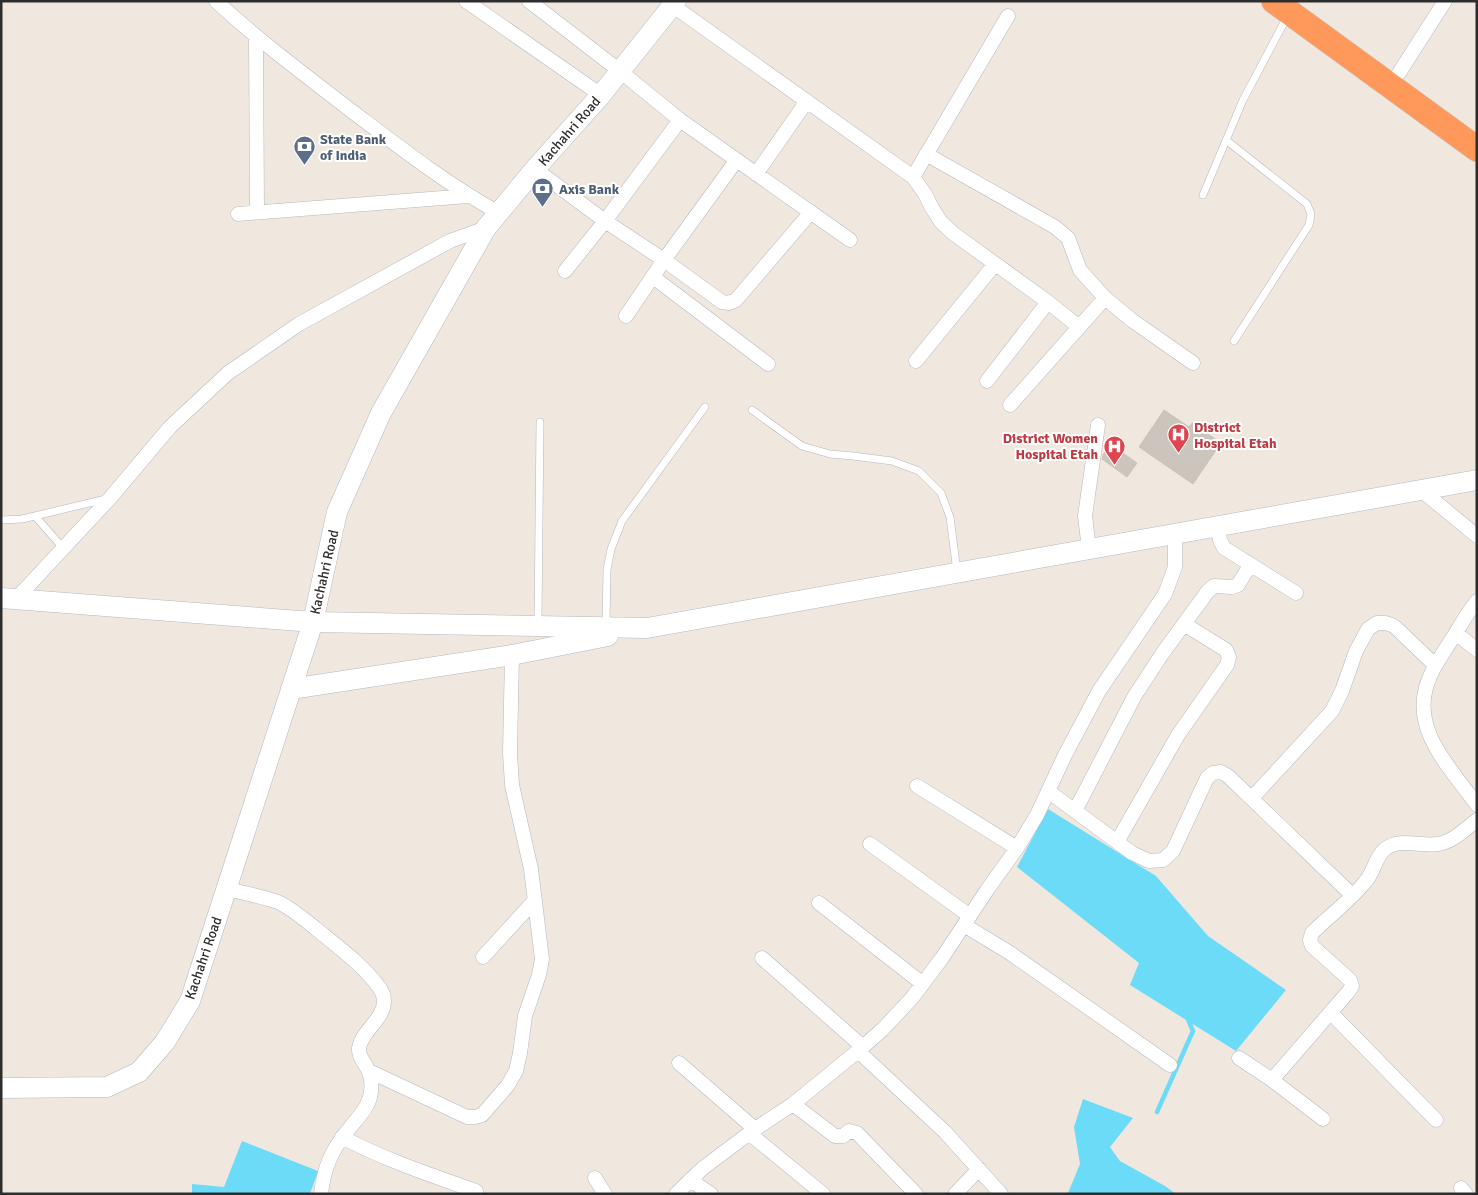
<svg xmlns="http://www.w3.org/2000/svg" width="1478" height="1195" font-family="Signika,sans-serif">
<rect width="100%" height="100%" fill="#f0e8df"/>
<path fill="#6bdbf8" d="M1048,809L1156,876L1208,936L1286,990L1236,1051L1130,985L1139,963L1017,867Z
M1083,1099L1133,1118L1110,1147L1120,1161L1165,1186L1176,1194H1069L1068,1193L1080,1164L1074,1127Z
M242,1141L318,1171L310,1194H192V1184L224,1187Z"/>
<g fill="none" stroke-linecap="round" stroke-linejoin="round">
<path stroke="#6bdbf8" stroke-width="4.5" d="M1157,1112L1193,1031L1187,1017"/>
</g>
<path fill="#cbc5be" stroke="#ccc4b8" d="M1164,410L1189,427L1192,423L1221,443L1193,484L1139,447Z
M1110,444L1137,463L1127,477L1102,459L1103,455Z"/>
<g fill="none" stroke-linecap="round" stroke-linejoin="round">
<defs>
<path id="lane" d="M1226,140L1307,204L1311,214L1309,225L1234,341
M1203,195L1243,100L1288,15
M752,410L802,446L830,454L853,456L892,461L919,471L941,493L950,517L957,572
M35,516L63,548
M1,520L22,519L106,499
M538,623L540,422
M606,625L607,570L611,549L622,521L705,407"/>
<path id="street" d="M216,1C258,40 304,74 349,109C398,146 445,183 499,213
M466,1L601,95
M529,1L620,71L680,120L850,240
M672,5L913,177L925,194L932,208L941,222L954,234L1048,302L1079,327
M256,36L257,212
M1399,73L1445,1
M926,154L1055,227L1068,238L1080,270L1105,298L1133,321L1193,363
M535,169L605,221L664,260L722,302L729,303L736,300L811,212
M756,174L807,101
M913,177L1008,16
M238,214L468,196
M565,271L605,221L680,120
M653,277L768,364
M626,316L664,260L736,161
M916,361L995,264
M987,381L1048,302
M1010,405L1105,298
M1421,490L1477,536
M1218,526L1220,540L1224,548L1296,593
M1089,549L1085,516L1098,425
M15,600L111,497L170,427L228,373L299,324L450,241L486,228
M1477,601C1467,613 1460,626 1452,639C1430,673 1413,697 1431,738C1442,762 1462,784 1477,805
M1456,633L1477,650
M917,786L1017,848
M1048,791L1132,853L1149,861L1163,860L1173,851L1207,778L1213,773L1221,772L1228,776L1352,895
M1252,798L1332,711L1342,691L1356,651L1368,629L1377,623H1386L1394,626L1435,665
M1075,811L1134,697L1162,654L1208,591L1214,586L1232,587L1238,585L1250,565
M1117,842L1178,735L1227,665L1229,657L1226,650L1184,624
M870,844L970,916
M226,889C244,893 261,896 278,902C291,908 304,919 315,928C337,946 362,964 379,987C382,991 384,996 384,1001C384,1020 362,1030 359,1048C358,1057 366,1064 369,1072C373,1082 372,1095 367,1105C363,1113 355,1121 349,1129C332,1149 324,1167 321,1194
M819,903L923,984
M964,925L1010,953L1170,1065
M483,957L535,900
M762,958L863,1047
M1331,1013L1436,1120
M858,1051L945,1132L1001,1194
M1239,1058L1272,1080L1323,1119
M679,1063L755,1129
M369,1071L467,1117H475L482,1115L508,1085L516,1071L520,1053L525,1016L539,975L542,959L531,869L512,785L510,753L512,655
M1272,1080L1349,991L1352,986L1350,980L1312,946L1310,940L1312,933C1329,916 1350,901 1365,882C1374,873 1375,857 1385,849C1400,837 1421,847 1438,844C1453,842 1465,829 1477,820
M793,1104L835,1136H843L849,1131L857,1133L916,1194
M749,1133L823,1194
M342,1137C385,1160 431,1175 476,1191
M595,1178L605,1194
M690,1180L711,1194
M1461,1188L1466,1194
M676,1194L703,1168L755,1129L793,1104L858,1051L883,1029L912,998L942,958L987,890L1017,848L1037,815L1065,755L1099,691L1165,594L1175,567V533
M955,1194L979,1169"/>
<path id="secondary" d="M1,598L313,622L647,628L1477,480
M291,689L512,655L608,636
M1,1088L107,1087L139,1072L165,1042L190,1001L313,622L337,512L381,413L486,228L535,169L601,95L676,1"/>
<path id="highway" d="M1274,1L1477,149"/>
</defs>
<use href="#lane" stroke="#b3b7c2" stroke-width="8"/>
<use href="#street" stroke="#b3b7c2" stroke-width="15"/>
<use href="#secondary" stroke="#b3b7c2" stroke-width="21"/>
<use href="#highway" stroke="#c8c8c8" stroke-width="26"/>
<use href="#lane" stroke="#fff" stroke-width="7"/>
<use href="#street" stroke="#fff" stroke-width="14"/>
<use href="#secondary" stroke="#fff" stroke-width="20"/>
<use href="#highway" stroke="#ff985b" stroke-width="25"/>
</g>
<defs>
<symbol id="bank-pin" viewBox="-11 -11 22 30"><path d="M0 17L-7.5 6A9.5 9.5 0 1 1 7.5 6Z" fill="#5c6f8a" stroke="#fff"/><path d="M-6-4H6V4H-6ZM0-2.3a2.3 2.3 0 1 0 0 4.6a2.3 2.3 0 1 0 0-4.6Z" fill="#fff"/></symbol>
<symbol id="hospital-pin" viewBox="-11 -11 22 30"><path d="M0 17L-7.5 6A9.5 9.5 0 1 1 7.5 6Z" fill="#e0444e" stroke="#fff"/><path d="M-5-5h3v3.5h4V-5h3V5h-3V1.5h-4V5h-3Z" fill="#fff"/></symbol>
</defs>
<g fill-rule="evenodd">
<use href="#bank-pin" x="292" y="134" width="25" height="34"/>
<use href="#bank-pin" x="530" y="176" width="25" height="34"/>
<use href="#hospital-pin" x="1166" y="422" width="25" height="34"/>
<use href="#hospital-pin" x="1102" y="434" width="25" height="34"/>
</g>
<g text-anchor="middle" stroke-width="4" stroke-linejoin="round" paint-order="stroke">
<g font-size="14" fill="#2d2d2d" stroke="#fff">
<text transform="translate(569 131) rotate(-49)" y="5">Kachahri Road</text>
<text transform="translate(324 572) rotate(-77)" y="5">Kachahri Road</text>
<text transform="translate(203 958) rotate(-71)" y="5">Kachahri Road</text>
</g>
<g font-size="14" font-weight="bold" fill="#4e5e75" stroke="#fff" text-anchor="start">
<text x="320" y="144">State Bank<tspan x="320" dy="16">of India</tspan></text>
<text x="559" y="194">Axis Bank</text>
</g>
<g font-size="14" font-weight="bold" fill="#be3a42" stroke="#fff" text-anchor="start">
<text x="1194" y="432">District<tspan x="1194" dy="16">Hospital Etah</tspan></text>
<text x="1098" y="443" text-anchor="end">District Women<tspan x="1098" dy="16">Hospital Etah</tspan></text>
</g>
</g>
<rect width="1478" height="1195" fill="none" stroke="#2d2d2d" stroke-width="5"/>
</svg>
